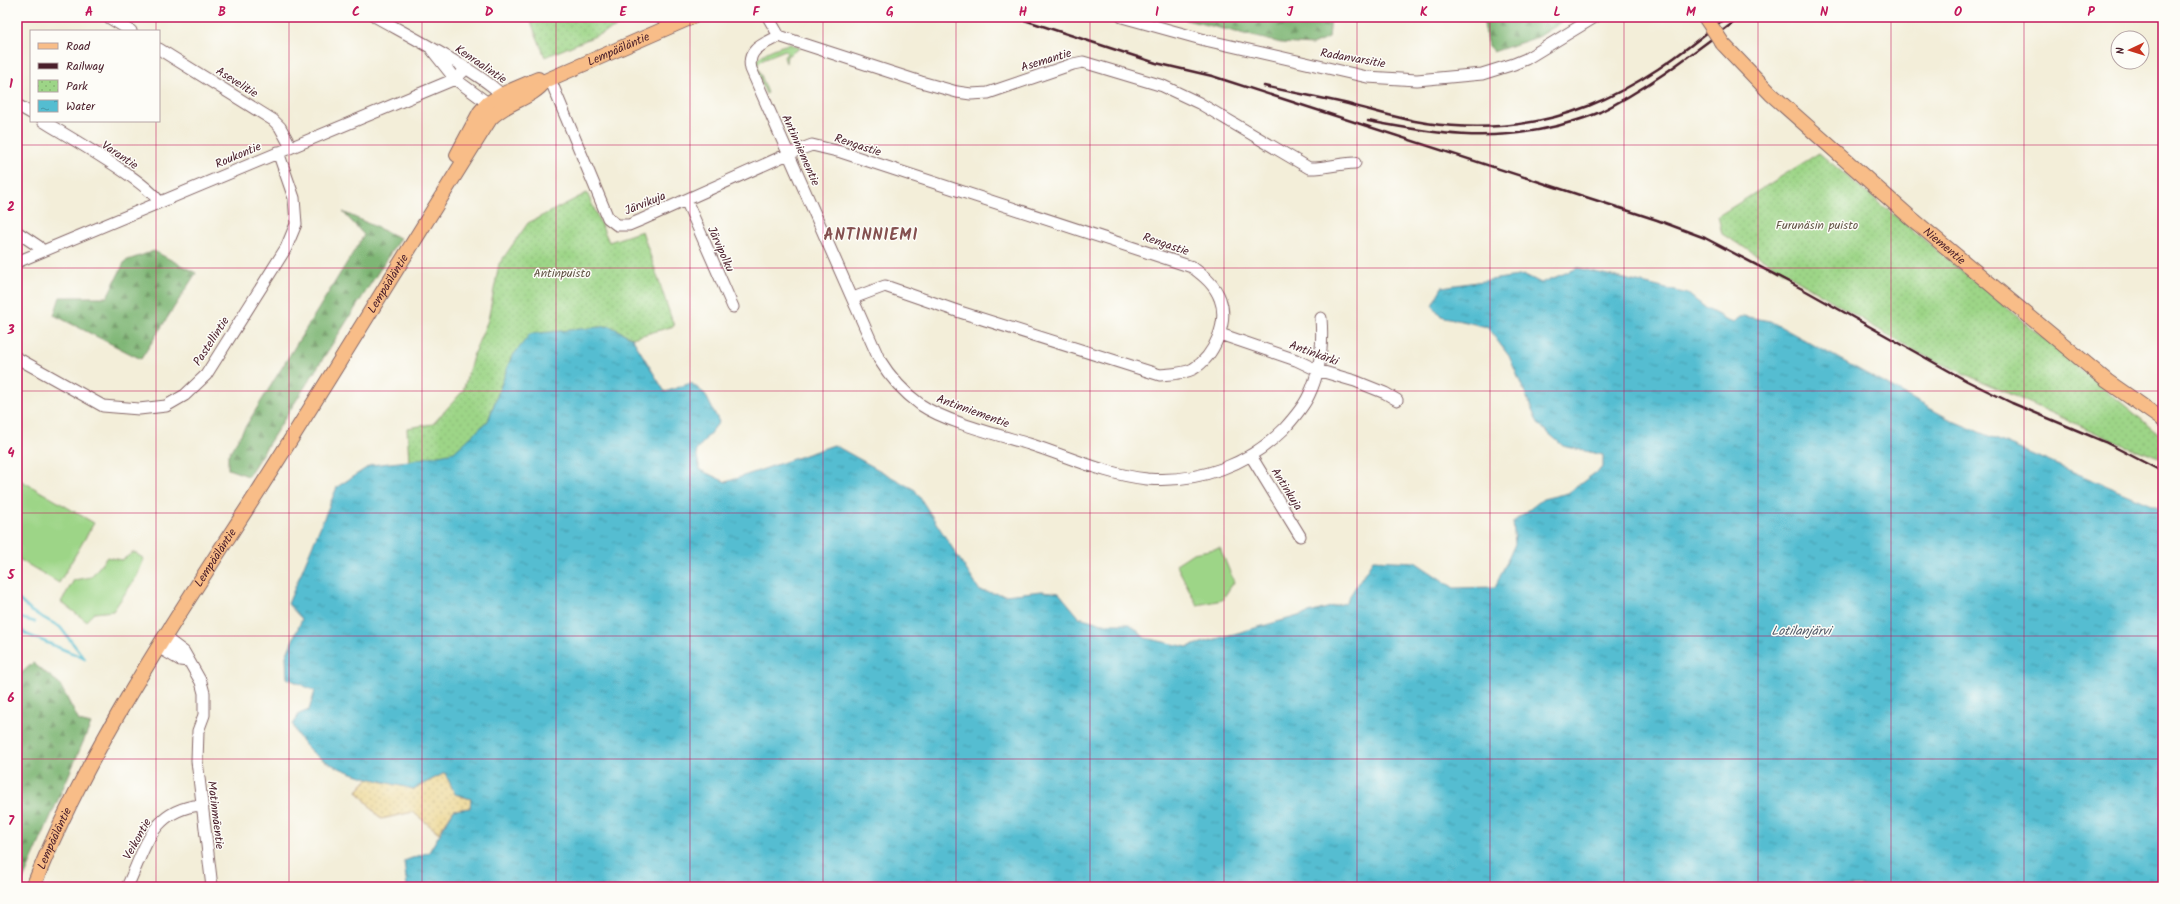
<svg xmlns="http://www.w3.org/2000/svg" width="2180" height="904" font-family="Kalam,sans-serif">
<defs>
<pattern id="grass-tufts" width="24" height="20" patternUnits="userSpaceOnUse"><rect width="24" height="20" fill="#9dd587"/><path d="M3 7l-1-3M5 7V3M7 7l1-3M15 17l-1-3M17 17v-4M19 17l1-3" fill="none" stroke="#89b675"/></pattern>
<pattern id="forest-firs" width="22" height="20" patternUnits="userSpaceOnUse"><rect width="22" height="20" fill="#7eb674"/><path d="M5 1l3.5 6h-7zM16 11l3.5 6h-7z" fill="#69935f"/></pattern>
<pattern id="sand-dots" width="8" height="8" patternUnits="userSpaceOnUse"><rect width="8" height="8" fill="#eeda9e"/><path d="M2 2h.1M6 6h.1" fill="none" stroke="#cebb88" stroke-width="1.8" stroke-linecap="round"/></pattern>
<pattern id="park-dots" width="8" height="8" patternUnits="userSpaceOnUse"><rect width="8" height="8" fill="#9dd587"/><path d="M2 2h.1M6 6h.1" fill="none" stroke="#89b675" stroke-width="1.8" stroke-linecap="round"/></pattern>
<pattern id="water-ripples" width="26" height="14" patternUnits="userSpaceOnUse"><rect width="26" height="14" fill="#54bdd1"/><path d="M2 4q2-2 4 0t4 0M15 11q2-2 4 0t4 0" fill="none" stroke="#4899aa"/></pattern>
</defs>
<rect width="100%" height="100%" fill="#fdfcf7"/>
<filter id="ink" filterUnits="userSpaceOnUse"><feTurbulence type="fractalNoise" baseFrequency=".025" numOctaves="2"/><feDisplacementMap in="SourceGraphic" scale="8" xChannelSelector="R" yChannelSelector="G"/><feConvolveMatrix kernelMatrix="1 2 1 2 8 2 1 2 1" color-interpolation-filters="sRGB"/></filter>
<filter id="wash" filterUnits="userSpaceOnUse"><feTurbulence type="fractalNoise" baseFrequency=".012" numOctaves="4" result="noise"/><feDisplacementMap in="SourceGraphic" scale="16" xChannelSelector="R" yChannelSelector="G"/><feGaussianBlur stdDeviation="0.9" result="paint"/><feColorMatrix in="noise" values="0 0 0 0 0 0 0 0 0 0 0 0 0 0 0 0 0 1.4 0 .05"/><feComposite in="paint" operator="in"/></filter>
<g filter="url(#wash)">
<rect width="100%" height="100%" fill="#f3eed9"/>
<path fill="url(#grass-tufts)" stroke="#747a59" d="M790,44L800,48L787,56L786,63L784,57L787,53L785,50L763,59L757,65L768,93L766,94L754,65C757,54 779,46 790,44Z"/>
<path fill="url(#forest-firs)" stroke="#646a50" d="M1174,17H1331L1329,38L1312,45L1281,43Z
M1483,17H1570L1538,37L1493,52L1487,42Z
M343,212L400,238L248,476L228,469V455L231,450L364,235Z
M154,251L196,273L141,359L54,315L60,297H107L125,261Z
M33,663L59,683L79,721L91,724L20,887H17V677Z"/>
<path fill="url(#sand-dots)" stroke="#9c7c64" d="M445,773L455,794L471,799V808L454,810L439,833L413,812L381,819L357,791L370,777L413,789Z"/>
<path fill="url(#park-dots)" stroke="#747a59" d="M529,17H641L545,57Z
M1819,153L2163,437V459L2123,445L1914,351L1722,234L1718,216Z
M587,193L609,242L642,231L674,326L632,338L610,326L511,358L488,421L454,453L409,461L407,428L433,424L463,391L474,353L488,320L499,264L528,223Z"/>
<path fill="#9dd587" stroke="#747a59" d="M17,478L94,523L59,583L17,558Z
M1220,548L1234,582L1222,600L1197,605L1176,564L1193,553Z
M134,552L144,559L137,576L113,611L94,613L86,621L61,602L74,580L91,577L107,557L122,560Z"/>
<path fill="url(#water-ripples)" stroke="#4f6e7e" d="M1578,268L1688,294L1707,309L1733,323L1743,316L1770,321L1953,421L2163,510V887H407L404,861L429,852L454,810L470,808L471,799L455,794L445,773L413,789C379,780 324,772 302,741C298,737 296,730 293,725L299,714L309,710L315,691L287,678L286,656L302,619L288,604L337,487L371,465L409,461L454,452L488,421L511,358L530,334L610,326L632,338L665,392L691,383L705,394L719,422L696,451L700,470L726,482L834,445L915,490L980,591L1005,595L1042,591L1059,593L1079,617L1103,624H1130L1145,638L1187,647L1345,603L1373,560L1415,562L1454,588L1495,587L1515,544L1513,522L1543,499L1568,493L1603,467V455L1563,446L1538,424L1509,356L1487,327L1441,316L1432,305L1442,287L1525,275L1541,283Z"/>
<g fill="none" stroke-linecap="round" stroke-linejoin="round">
<path stroke="#54bdd1" stroke-width="2.5" d="M17,598L31,611L60,627L85,659
M17,617L35,622
M17,626L26,634L84,658"/>
</g>
</g>
<g filter="url(#ink)">
<g fill="none" stroke-linecap="round" stroke-linejoin="round">
<defs>
<path id="minor" d="M108,17L131,31
M376,17C400,31 496,80 505,100
M768,17L779,36
M1122,17L1205,40L1367,77L1417,80L1482,74L1514,64L1526,59L1595,17
M779,36C764,44 746,49 751,69L879,359C890,377 903,392 921,405C946,422 999,435 1029,444C1067,456 1107,475 1147,479C1199,483 1248,465 1284,429C1293,419 1303,408 1309,395C1320,372 1323,343 1321,318
M779,36L921,82L957,92L971,94L988,93L1073,64L1083,62L1163,86L1199,103L1309,168C1324,169 1339,163 1355,163
M159,49L273,120L280,127L291,147
M432,50L455,79L493,107
M550,79L608,218L617,225H629L641,220L788,154L812,145L841,152L1192,267C1204,276 1215,285 1220,299C1229,322 1214,357 1193,369C1183,374 1171,374 1160,375L960,312L885,286L853,298
M17,105L31,113
M43,121C67,136 148,182 159,202
M686,200L733,307
M17,232L38,246L42,251
M17,262L455,79L466,69
M1220,334L1296,360L1317,370L1355,381L1385,393L1397,400
M17,358L103,406L139,409L166,406L185,395L206,375L286,248L296,224L294,198L278,152
M1251,456L1300,536
M164,637L184,652L201,682L204,693V715L198,731L197,761L212,887
M158,647L180,660L188,661
M127,887C146,847 151,810 201,805"/>
<g id="major">
<path id="s1" d="M1723,44L1771,94L1911,218L2107,381L2163,420"/>
<path d="M457,155L480,112L487,104L503,94L538,79"/>
<path id="s2" d="M33,887C89,746 175,620 257,493C336,369 412,243 490,119C505,102 532,99 545,81L692,17"/>
</g>
</defs>
<use href="#minor" stroke="#856768" stroke-width="13"/>
<use href="#major" stroke="#856768" stroke-width="16"/>
<use href="#minor" stroke="#fff" stroke-width="11"/>
<use href="#major" stroke="#f8bd88" stroke-width="14"/>
<path stroke="#4a1f2b" stroke-width="2.5" d="M1015,17L1156,63L1212,76L1657,220L1705,238L1806,291L1967,381L2012,403L2105,442L2163,472
M1264,86C1290,92 1317,97 1344,103C1371,110 1398,119 1426,123C1551,141 1634,95 1726,17
M1368,121C1436,134 1488,143 1557,126C1571,122 1587,118 1600,112C1651,87 1696,50 1741,17"/>
<defs>
<path id="major-bridge" d="M1705,17L1723,44"/>
</defs>
<use href="#major-bridge" stroke="#856768" stroke-width="16" stroke-linecap="butt"/>
<use href="#major-bridge" stroke="#f8bd88" stroke-width="14"/>
</g>
</g>
<path fill="none" stroke="#c2185b" stroke-width="1" stroke-opacity="0.55" d="M156,17V31M289,17V887M422,17V887M556,17V887M690,17V887M823,17V887M956,17V887M1090,17V887M1224,17V887M1357,17V887M1490,17V887M1624,17V887M1758,17V887M1891,17V887M2024,17V887M156,121V887M17,145H2163M17,268H2163M17,391H2163M17,513H2163M17,636H2163M17,759H2163"/>
<g text-anchor="middle" stroke-width="3" stroke-linejoin="round" paint-order="stroke">
<g font-size="12" fill="#4a1f2b" stroke="#fdfcf7">
<text dy="4" stroke="none"><textPath href="#s2" startOffset="1042">Lempääläntie</textPath></text>
<text transform="translate(1353 58) rotate(10)" y="4">Radanvarsitie</text>
<text transform="translate(1046 60) rotate(-17)" y="4">Asemantie</text>
<text transform="translate(481 64) rotate(34)" y="4">Kenraalintie</text>
<text transform="translate(237 82) rotate(32)" y="4">Asevelitie</text>
<text transform="translate(858 145) rotate(18)" y="4">Rengastie</text>
<text transform="translate(801 150) rotate(66)" y="4">Antinniementie</text>
<text transform="translate(120 155) rotate(34)" y="4">Varantie</text>
<text transform="translate(238 155) rotate(-23)" y="4">Roukontie</text>
<text transform="translate(645 203) rotate(-22)" y="4">Järvikuja</text>
<text transform="translate(1166 244) rotate(19)" y="4">Rengastie</text>
<text dy="4" stroke="none"><textPath href="#s1" startOffset="300">Niementie</textPath></text>
<text transform="translate(721 249) rotate(66)" y="4">Järvipolku</text>
<text dy="4" stroke="none"><textPath href="#s2" startOffset="701">Lempääläntie</textPath></text>
<text transform="translate(211 341) rotate(-57)" y="4">Pastellintie</text>
<text transform="translate(1314 353) rotate(20)" y="4">Antinkärki</text>
<text transform="translate(973 411) rotate(20)" y="4">Antinniementie</text>
<text transform="translate(1287 489) rotate(58)" y="4">Antinkuja</text>
<text dy="4" stroke="none"><textPath href="#s2" startOffset="377">Lempääläntie</textPath></text>
<text transform="translate(216 815) rotate(83)" y="4">Matinmäentie</text>
<text dy="4" stroke="none"><textPath href="#s2" startOffset="53">Lempääläntie</textPath></text>
<text transform="translate(137 839) rotate(-61)" y="4">Veikontie</text>
</g>
<g font-size="12" fill="#635647" stroke="#fdfcf7">
<text x="1817" y="229">Furunäsin puisto</text>
<text x="562" y="277">Antinpuisto</text>
</g>
<g font-size="13" font-style="italic" fill="#4e5665" stroke="#fdfcf7">
<text x="1801" y="635">Lotilanjärvi</text>
</g>
<g font-size="16" font-weight="bold" letter-spacing="1" fill="#84504f" stroke="#fdfcf7">
<text x="871" y="240">ANTINNIEMI</text>
</g>
</g>
<rect width="2180" height="904" fill="none" stroke="#fdfcf7" stroke-width="44"/>
<rect x="30" y="30" width="130" height="92" fill="#fdfcf7" stroke="#b5a4a5"/>
<rect x="38" y="43" width="20" height="6" fill="#f8bd88" stroke="#b5a4a5"/>
<text x="66" y="50" font-size="12" fill="#4a1f2b">Road</text>
<rect x="38" y="63" width="20" height="6" fill="#4a1f2b" stroke="#b5a4a5"/>
<text x="66" y="70" font-size="12" fill="#4a1f2b">Railway</text>
<rect x="38" y="80" width="20" height="12" fill="url(#park-dots)" stroke="#b5a4a5"/>
<text x="66" y="90" font-size="12" fill="#4a1f2b">Park</text>
<rect x="38" y="100" width="20" height="12" fill="url(#water-ripples)" stroke="#b5a4a5"/>
<text x="66" y="110" font-size="12" fill="#4a1f2b">Water</text>
<g transform="translate(2130 50) rotate(266)"><circle r="19" fill="#fdfcf7" stroke="#b5a4a5"/>
<path d="M0-3L7 15L0 10L-7 15Z" fill="#c8321e"/>
<text y="-6" font-size="11" font-weight="bold" text-anchor="middle" fill="#4a1f2b">N</text>
</g>
<rect x="22" y="22" width="2136" height="860" fill="none" stroke="#c2185b" stroke-width="1.5"/>
<g font-size="13" text-anchor="middle" font-weight="bold" fill="#c2185b">
<text x="89" y="16">A</text>
<text x="222" y="16">B</text>
<text x="356" y="16">C</text>
<text x="489" y="16">D</text>
<text x="623" y="16">E</text>
<text x="756" y="16">F</text>
<text x="890" y="16">G</text>
<text x="1023" y="16">H</text>
<text x="1157" y="16">I</text>
<text x="1290" y="16">J</text>
<text x="1424" y="16">K</text>
<text x="1557" y="16">L</text>
<text x="1691" y="16">M</text>
<text x="1824" y="16">N</text>
<text x="1958" y="16">O</text>
<text x="2091" y="16">P</text>
<text x="11" y="88">1</text>
<text x="11" y="211">2</text>
<text x="11" y="334">3</text>
<text x="11" y="457">4</text>
<text x="11" y="579">5</text>
<text x="11" y="702">6</text>
<text x="11" y="825">7</text>
</g>
</svg>
